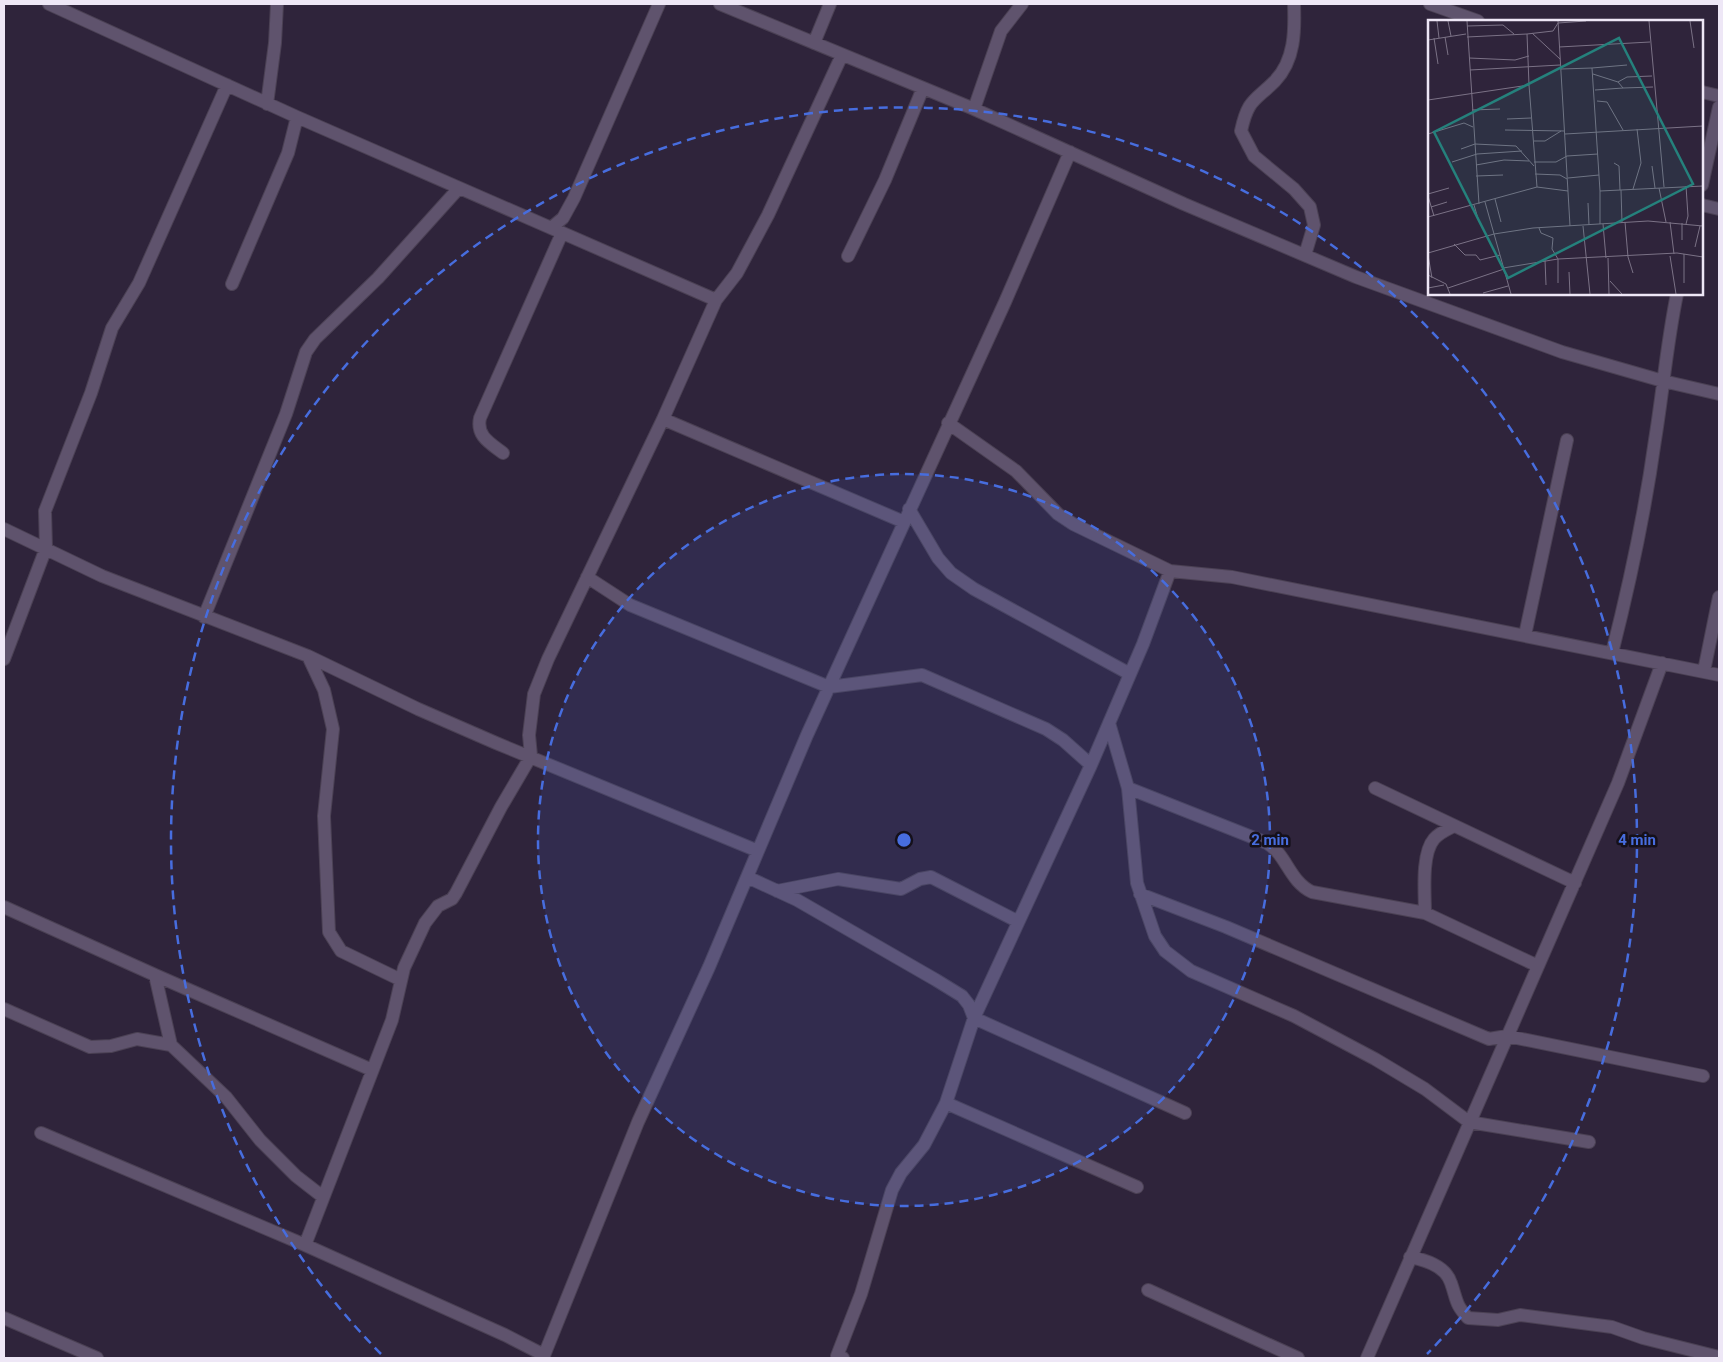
<svg xmlns="http://www.w3.org/2000/svg" width="1723" height="1362" font-family="Roboto,sans-serif">
<rect width="100%" height="100%" fill="#2f243b"/>
<g fill="none" stroke-linecap="round" stroke-linejoin="round">
<defs>
<path id="street" d="M49,4L297,117L716,300L663,419L548,659L534,694L529,735L531,756L501,807L456,893L452,899L438,906L425,923L404,968L392,1020L305,1245L505,1335L544,1355
M720,4L974,109L1184,204L1356,277L1562,352L1663,381L1719,394
M1294,4C1295,31 1295,60 1275,81C1254,102 1248,99 1241,131L1254,156L1294,189L1310,207L1314,225L1305,255
M1430,4L1478,21
M814,43L830,4
M1702,92L1719,96
M267,104L275,43L277,4
M974,109L1001,31L1022,4
M1702,185L1719,107
M1702,205L1719,209
M551,228L563,218L574,198L659,4
M848,256L885,180L923,88
M232,284L288,153L297,117
M716,300L737,273L768,215L842,55
M663,419L904,522
M948,423L1016,471L1058,514L1073,524L1170,571L1232,577L1719,675
M503,453C490,443 476,436 480,418L562,233
M909,509L938,558L951,573L974,589L1130,674
M4,529L102,576L308,656L418,709L496,743L758,851
M587,577L630,605L829,687L922,675L1046,729L1063,740L1091,765
M204,617L286,414L306,352L315,339L378,278L459,188
M1525,635L1567,440
M1612,653C1630,582 1645,512 1655,440C1663,391 1667,342 1677,294
M308,656L324,690L333,729L324,816L329,932L341,951L401,980
M4,659L46,548L45,511L91,393L112,328L139,283L227,85
M1704,671L1719,597
M1109,723L1128,788L1137,883L1155,936L1165,951L1191,971L1294,1016L1375,1059L1425,1089L1469,1122L1589,1142
M1128,788L1267,843C1287,855 1289,881 1312,892L1425,913L1538,966
M1375,788L1575,883
M747,877L797,900L936,980L962,996L969,1005L974,1018L1185,1113
M777,891L838,879L901,889L920,879L931,877L1017,921
M1140,894L1226,927L1489,1039L1507,1036L1703,1076
M4,907L155,975L171,1045L226,1097L260,1140L296,1176L323,1197
M1425,913C1425,894 1421,854 1434,839C1439,833 1446,830 1454,826
M155,975L372,1070
M4,1009L90,1047L111,1046L137,1039L171,1045
M946,1103L1137,1187
M41,1133L305,1245
M1410,1257C1426,1260 1446,1267 1451,1283C1457,1300 1455,1304 1468,1318L1498,1320L1520,1315L1612,1327L1643,1338L1719,1357
M1148,1290L1298,1358
M4,1318L97,1358
M543,1358L638,1122L709,967L807,735L1005,302L1070,152
M843,1358L837,1356L861,1294L892,1190L901,1173L924,1145L946,1103L974,1018L1091,765L1143,644L1170,571
M1367,1358L1618,783L1662,663"/>
</defs>
<use href="#street" stroke="#4b4154" stroke-width="14"/>
<use href="#street" stroke="#5f536d" stroke-width="12"/>
</g>
<circle cx="904" cy="840" r="366" fill="#476dde" fill-opacity=".12"/>
<g fill="none" stroke="#476dde" stroke-width="2.5" stroke-dasharray="9 6">
<circle cx="904" cy="840" r="366"/>
<path d="M381 1354A733 733 0 1 1 1427 1354"/>
</g>
<g transform="translate(1428 20)">
<rect width="275" height="275" fill="#2f243b"/>
<path fill="none" stroke="#7b7286" stroke-width="1" d="M9,1L11,18M20,1L23,16M39,1L51,184M130,1L142,206M221,1L236,167M262,1L266,28M39,6L75,5L86,14M104,13L132,39M99,14L125,11L130,3L158,1M17,17L20,35M39,17L99,14L101,65M6,18L10,44M0,20L38,14M131,27L222,22M41,38L87,40L101,36M164,48L199,45M133,49L164,48L172,171L275,166M42,50L132,45M165,54L190,62L195,68L225,67M190,62L199,57L224,56M167,70L195,68M0,80L101,65L109,167M169,81L179,82L195,110M44,90L72,89M79,99L103,98M77,110L137,111M0,114L36,103L45,107M137,114L275,106M106,121H117L133,111M33,129L47,124L88,126L106,146M24,142L49,134L94,131M106,142H128L139,136L170,134M186,143L191,146L192,170M48,145L76,140L101,141M224,146L227,168M107,154L132,155L139,159M48,156L75,155M140,158L171,155M231,168L238,202M205,169L213,143L209,109M193,170L194,203M0,174L21,168M0,176L6,196M67,179L73,202M57,182L83,274M160,183L161,205M46,185L51,202M3,187L19,182M0,197L109,167L140,171M197,202L200,237L205,253M242,202L246,234M254,203V220M172,204V171M175,204L178,238M258,204L260,196L258,166M155,206L162,274M111,208L113,213L125,218L124,229L130,239V263M26,224L37,235H48L52,240L72,235M267,227L272,206M0,233L66,214L105,208L220,201L275,206M256,234V263M0,235L4,258M242,236L248,274M180,238L181,274M117,240L118,265M75,248L130,239L249,233L275,237M141,252L142,274M0,255L18,264L22,274M182,261L194,274M0,268L16,265M20,268L76,249M55,273L80,266"/>
<path fill="#25817c" fill-opacity="0.15" stroke="#25817c" stroke-width="2.5" d="M191,18L265,164L80,258L6,112Z"/>
<rect width="275" height="275" fill="none" stroke="#eee7f6" stroke-width="2.5"/>
</g>
<circle cx="904" cy="840" r="8" fill="#476dde" stroke="#15101a" stroke-width="2.5"/>
<g font-size="15" text-anchor="middle" font-weight="bold" fill="#476dde" stroke="#15101a" stroke-width="5" stroke-linejoin="round" paint-order="stroke">
<text x="1270" y="845">2 min</text>
<text x="1637" y="845">4 min</text>
</g>
<rect width="1723" height="1362" fill="none" stroke="#eee7f6" stroke-width="10"/>
</svg>
